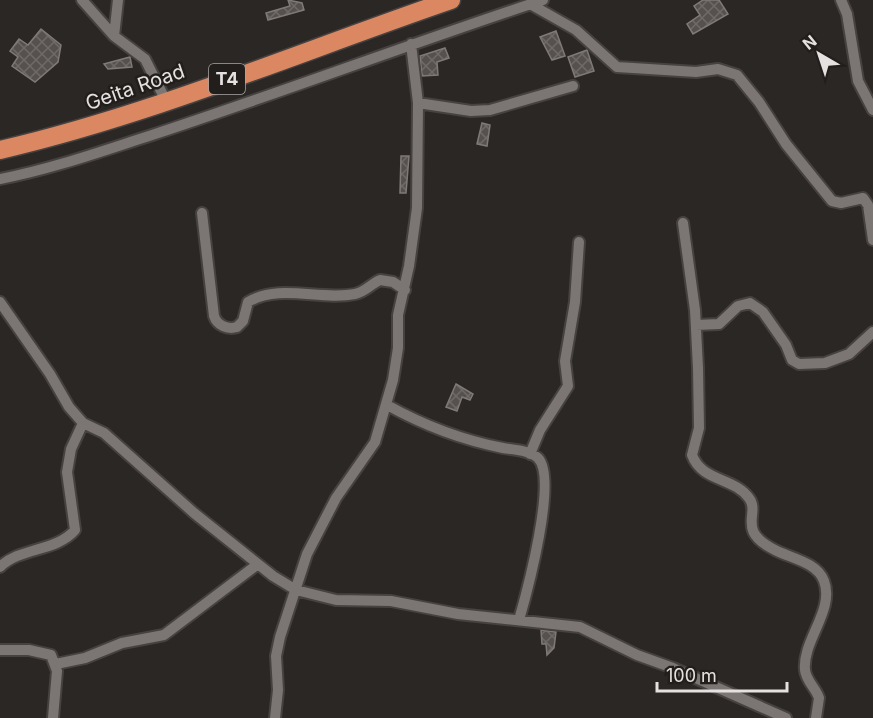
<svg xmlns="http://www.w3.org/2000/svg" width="873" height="718" font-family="Inter,sans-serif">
<defs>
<pattern id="building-cross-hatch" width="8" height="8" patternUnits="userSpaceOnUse" patternTransform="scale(1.5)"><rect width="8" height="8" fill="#56514f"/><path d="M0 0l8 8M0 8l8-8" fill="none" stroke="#6e6a68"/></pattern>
</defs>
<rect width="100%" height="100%" fill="#2b2725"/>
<path fill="url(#building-cross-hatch)" stroke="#7f7a78" stroke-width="1.5" d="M288,0L302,3L304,10L268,20L266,13L290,6Z
M703,0H719L728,14L693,34L687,24L700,15L694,6Z
M41,29L61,45L58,62L35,82L12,66L18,57L10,51L19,39L28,45Z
M556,31L565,56L552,60L540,37Z
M445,48L449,58L437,62L438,75L422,76L420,56Z
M587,50L594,71L575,77L568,57Z
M130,57L132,67L108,69L104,64Z
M482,123L490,125L487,146L477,144Z
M401,156H409L406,193H400Z
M456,384L473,394L470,400L462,397L457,411L446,407Z
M541,630L556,632L554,648L547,655L546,644H542Z"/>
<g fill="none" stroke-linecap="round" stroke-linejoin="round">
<defs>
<path id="street" d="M82,0L114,36L145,59L166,101
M841,0L847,14L858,81L873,110
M530,4L576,30L617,67L696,72L718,69L737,75L759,102L786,144L832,201L841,203L863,198L868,205L873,240
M114,36L118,0
M418,103L471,111L490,110L573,86
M0,179C52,169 102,151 152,135C283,92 412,43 543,0
M202,213L214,316C217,325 227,330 237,327L243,321L248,302C280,283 320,301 355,294C365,292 371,284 380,280L393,282L405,290
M683,223L695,310L698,368L699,428L692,455C702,482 734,477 749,498C761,514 735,530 775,550C790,558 817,562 824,581C835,610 802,641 805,670C806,681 816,688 819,698L816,718
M0,302L50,374L69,407L83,423L104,433L194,513L273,576L296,590L336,600L391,601L458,614L580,627L637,655L673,668L786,718
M696,325L719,324L738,306L750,303L763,312L786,345L792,360L799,364L825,363L849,354L873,332
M387,405C423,425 462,440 503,448C514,450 529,450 538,458C558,478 527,592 519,620
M530,454L540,430L568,386L565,361L575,302L579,242
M0,567C20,547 56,552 75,530L67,472L71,449L83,423
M0,650H29L51,655L57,671L53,718
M56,664L85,658L122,643L164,635L258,564
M275,718L278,690L276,656L280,637L307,554L336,498L375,442L393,380L398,348V315L409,266L417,208L418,103L411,44"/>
<path id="highway" d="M0,150C154,114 302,51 451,0"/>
</defs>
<use href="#street" stroke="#464240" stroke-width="14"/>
<use href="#highway" stroke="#464240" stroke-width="21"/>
<use href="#street" stroke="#7b7673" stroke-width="10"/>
<use href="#highway" stroke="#da8762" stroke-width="18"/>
</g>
<g text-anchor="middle" stroke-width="5" stroke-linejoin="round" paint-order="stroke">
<rect fill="#221e1c" stroke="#aaa6a5" stroke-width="1.5" x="209" y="64" width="36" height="30" rx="4.5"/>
<g font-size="18" font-weight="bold" fill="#e4e1e0">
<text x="227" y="85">T4</text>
</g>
<g font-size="20" fill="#e4e1e0" stroke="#221e1c">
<text transform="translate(135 87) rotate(-19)" y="7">Geita Road</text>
</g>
</g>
<g transform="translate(819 54) rotate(321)" stroke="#221e1c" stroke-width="4.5" paint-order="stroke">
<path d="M0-4.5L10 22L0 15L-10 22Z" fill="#e4e1e0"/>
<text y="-9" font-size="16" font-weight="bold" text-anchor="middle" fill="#e4e1e0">N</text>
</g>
<path d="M657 682v9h130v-9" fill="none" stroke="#e4e1e0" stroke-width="3"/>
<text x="666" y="682" font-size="18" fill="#e4e1e0" stroke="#221e1c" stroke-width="4.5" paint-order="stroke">100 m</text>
</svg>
